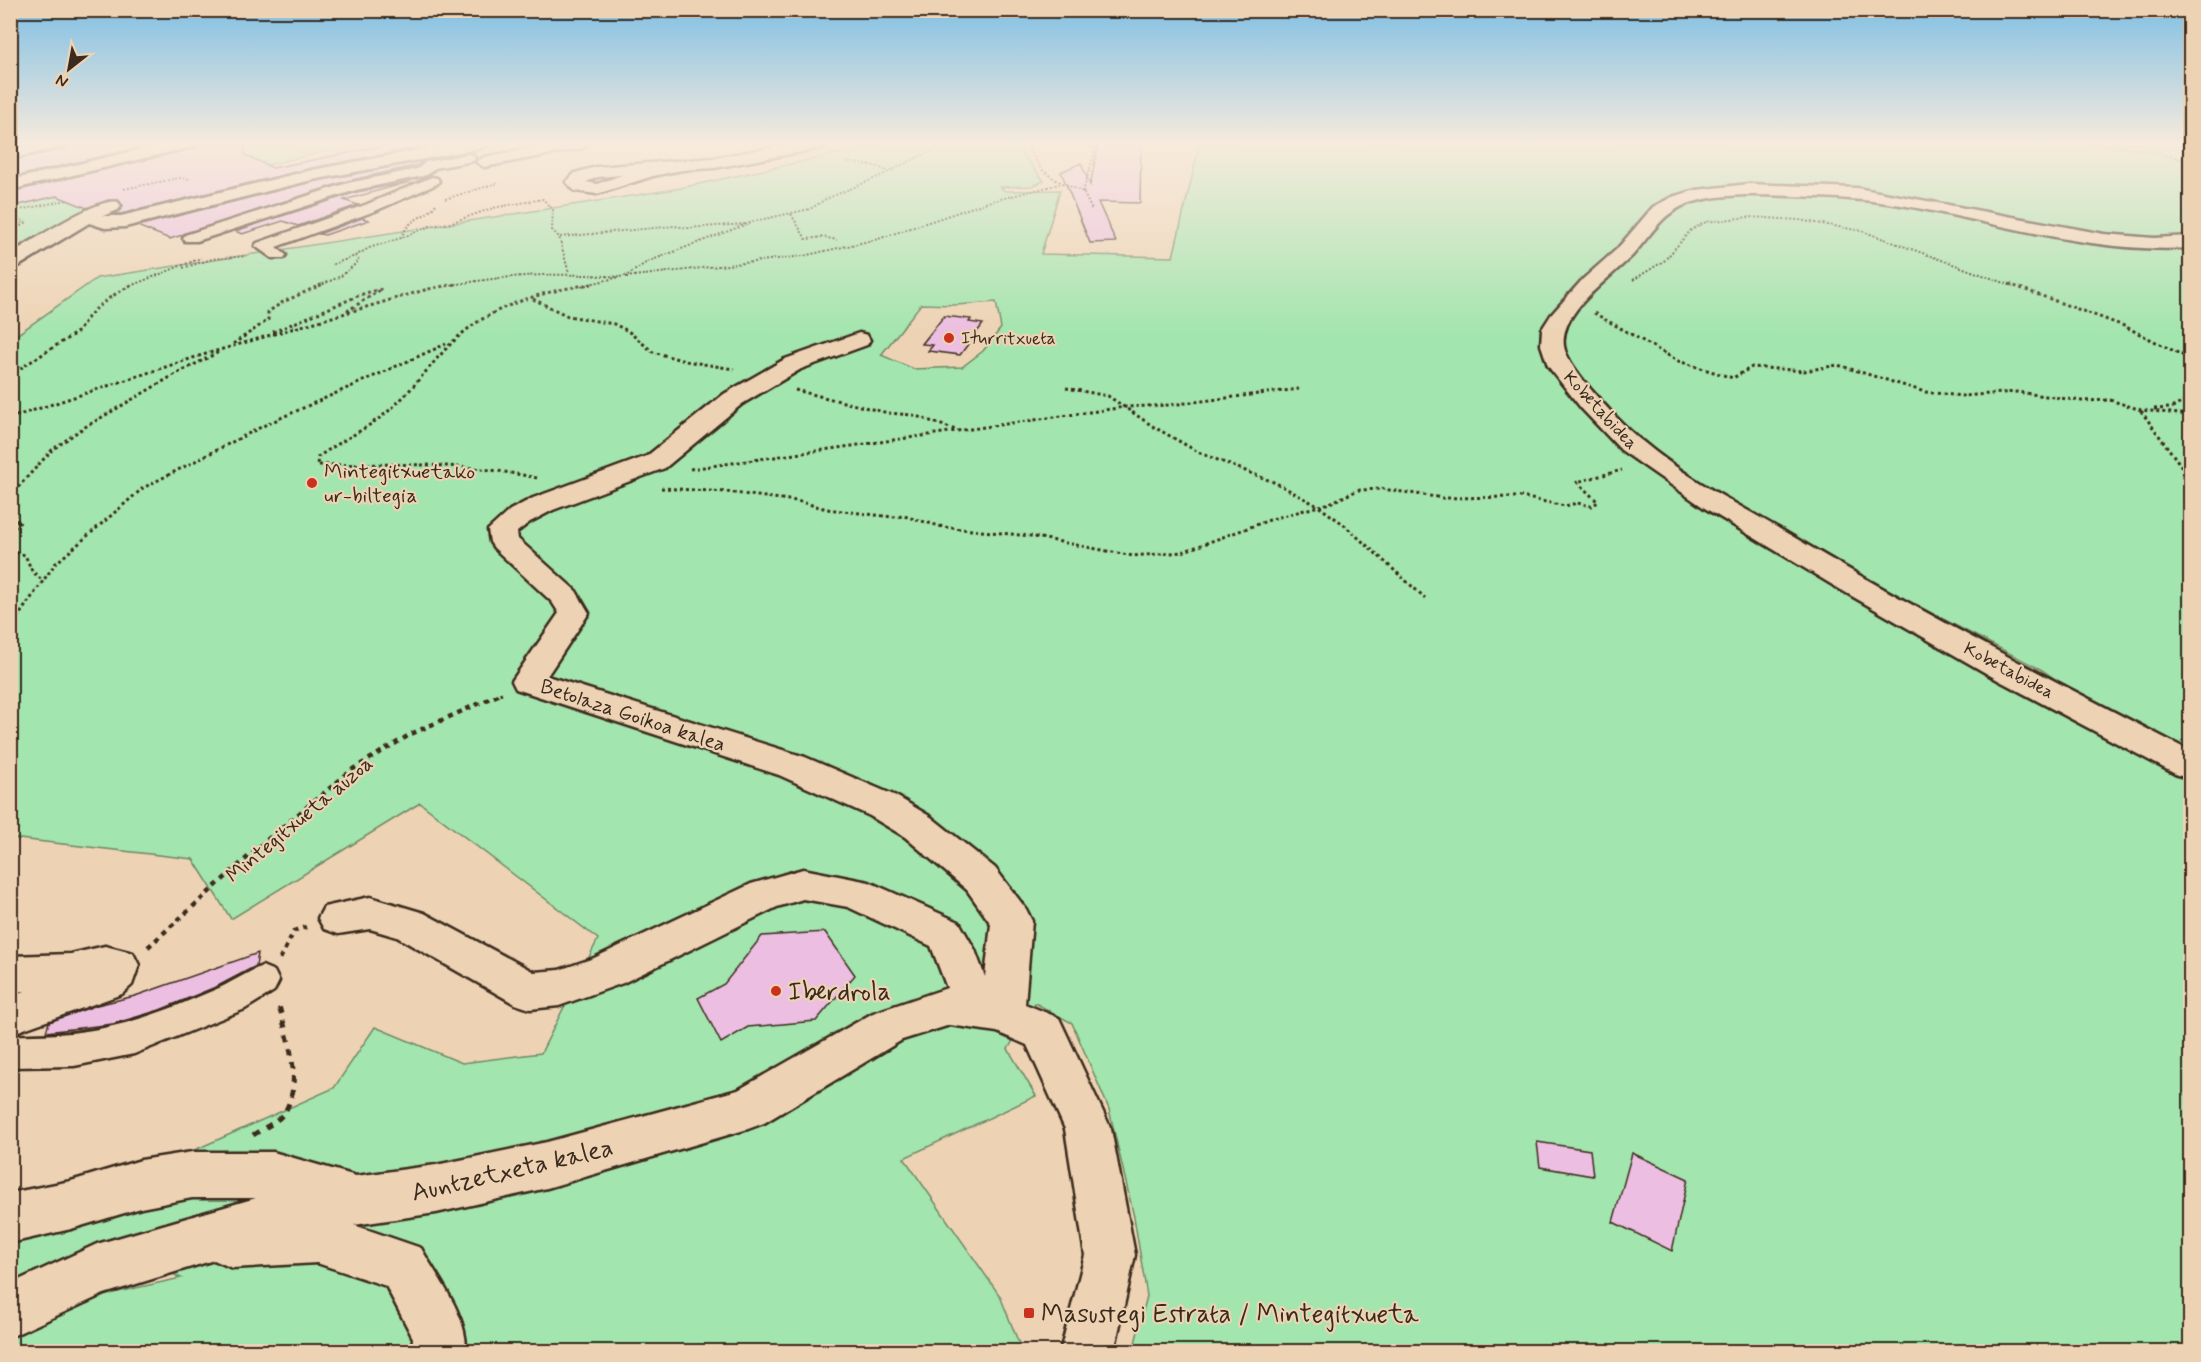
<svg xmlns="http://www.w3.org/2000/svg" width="2201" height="1362" font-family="Mynerve,sans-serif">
<rect width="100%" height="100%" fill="#edd3b4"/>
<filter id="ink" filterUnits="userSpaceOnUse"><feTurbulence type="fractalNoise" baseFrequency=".0167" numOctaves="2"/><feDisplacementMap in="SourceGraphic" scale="12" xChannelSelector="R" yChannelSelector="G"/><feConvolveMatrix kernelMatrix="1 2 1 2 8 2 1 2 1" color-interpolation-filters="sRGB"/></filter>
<g filter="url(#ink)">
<path fill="#a3e5ae" stroke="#6f8866" stroke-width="1.5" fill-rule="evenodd" d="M322,143H362L123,198L68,219L11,250L10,208L14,206L237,152L232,149Z
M887,143H1019L1020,151L1044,181L1032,186L1000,187L1005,191L1060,190L1041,254L1173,257L1200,143H2190V758L2083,698L2042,670L1881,587L1703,485L1633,435L1607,405L1558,363L1619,447L2106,736L2190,783V1351H1133L1147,1296L1134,1217L1109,1109L1072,1023L1035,1003L1008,1049L1036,1096L904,1158L1000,1296L1022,1351H11V1327L55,1306L181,1278L126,1250L11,1287L10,1232L334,1088L375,1027L462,1063L541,1053L598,939L420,803L231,919L193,859L11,838L10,521L16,515H10L11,339L97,278L676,189ZM996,302L1001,328L983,351L962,367L914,369L881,355L921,304L956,305Z"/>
<path fill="#ecbee1" stroke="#3b2a1e" stroke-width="1.5" d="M70,143H158L10,178V161L67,148Z
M199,143H244L245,155L273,168L397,143H444L312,168L121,214H115L123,206L118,200H108L87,208L57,196L10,207V192L196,148Z
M1099,143H1141L1140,203L1098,202L1116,242L1090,243L1061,172L1081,163L1090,185Z
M423,161L418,165L347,181L170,239L137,226L312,182Z
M410,182L344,200L358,205L298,226L283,221L242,234L235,231L357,192Z
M362,218L369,220L325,235L319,234Z
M944,316L971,319L969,322L983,324L960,355L928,351L933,345L922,344Z
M825,932L855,975L816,1021L748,1027L721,1043L698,998L724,984L762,936Z
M258,953L256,966L218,986L160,1010L113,1024L46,1032L49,1022L97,1005L135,996Z
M1537,1142L1590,1150L1593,1176L1540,1167Z
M1632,1153L1688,1179L1672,1251L1613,1222Z"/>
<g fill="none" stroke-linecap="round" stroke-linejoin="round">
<defs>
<path id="pedestrian" d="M468,154L473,155L475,158L473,161L435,168L427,175L356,190L197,241H185L183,238L185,235L348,183L417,169L426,162Z
M432,177L437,178L439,181L437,184L375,211L276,247L286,255L284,258H272L255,246L257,243L365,205Z
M262,966L274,971L279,981L274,991L245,1009L134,1054L74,1066L10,1067V1035C91,1037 139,1023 212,991C230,984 245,973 262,966Z"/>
<path id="minor" d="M38,143H68L66,146L10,159V149Z
M168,143H197L195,146L10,190V180Z
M456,143H490L482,148L312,180L125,227L105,228L89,223L17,267L10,269V254C32,242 97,197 118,202L121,206L118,210L103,216H121L312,170Z
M557,143H591L583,148L484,167L476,162L484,157Z
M796,143H831L823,148L714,168L682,170L653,176L597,194L575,191L566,182L575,173L596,167L714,158ZM622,175L597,184L586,182L598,177Z
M1749,184L1857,188L2104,234L2154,238L2190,236V248C2093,254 1997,222 1901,205C1865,199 1829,197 1792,196C1761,195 1728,193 1697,201C1663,209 1653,233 1632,256C1625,263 1617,269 1610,276C1591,293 1560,319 1564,346C1567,369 1623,426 1642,441C1688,480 1745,508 1797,539C1925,615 2058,683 2190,751V778L2177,775L1998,680L1836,587L1703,507L1621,450L1581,408L1548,366L1541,345L1542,329L1551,315L1583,279L1617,249L1653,207L1672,197L1696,190Z
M859,333L867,335L870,340L867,345L801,369L742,404L665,468L553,510L530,522L517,532L518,539L576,591L589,613L547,676L805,757L896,796L931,817L995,868L1026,909L1032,921L1025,1004L1059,1018L1111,1129L1135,1255L1114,1352H1060L1085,1255L1065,1129L1027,1045L997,1032L950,1025L902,1040L764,1123L748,1129L547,1188L436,1213L354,1225L421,1248C438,1279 468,1315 466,1352H412L413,1338L386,1286L317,1263L232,1268L214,1260L104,1294L10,1337V1284L97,1244L256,1198H192L141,1208L71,1229L10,1243V1193L71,1181L141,1160L192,1152H273L356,1176L436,1165L547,1142L738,1090L873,1013L947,988L931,946L848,907L803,899L777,907L623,983L559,1006L530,1009L515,1004L397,937L370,929L338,934L324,929L318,918L324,907L370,897L424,913L534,972L559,970L594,958L751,884L803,869L869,882L959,922L975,950L985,977L991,924L967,890L905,837L870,816L779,775L516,689L512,681L559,613L552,602L494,548L490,542L488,530L510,510L533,498L647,456L724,394L785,359Z
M105,946L133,953L139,965L132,985L122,994L10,1034V996L25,991L10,992V956L71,954Z"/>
</defs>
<use href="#pedestrian" stroke="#3b2a1e" stroke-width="5"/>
<use href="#minor" stroke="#3b2a1e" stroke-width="5"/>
<path stroke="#3b2a1e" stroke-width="2" stroke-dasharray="2 2" stroke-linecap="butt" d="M1025,143L1041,169L1056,180L1083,192L1092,210
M1084,143L1095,149
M2087,143L2144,150L2190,161
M845,162L876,166L887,171
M124,189L179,178L191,179
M1083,192L1097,143
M445,199L498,183
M436,204C427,219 411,214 401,238L430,226L450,223L493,208L543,199L553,210L552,230L559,237L569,273
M10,212L67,200
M791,214L806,239L823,237L837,240
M10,220L20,219L26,223L18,224L23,227
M560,237L674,226L688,228L746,224
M355,256L369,248L401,238
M183,268L212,259L246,256
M626,277L803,256L878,239L988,202L1060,184
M1633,280L1664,261L1691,230L1706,222L1749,217L1799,220L1862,231L2013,286
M130,286L201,258
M319,286L341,276L359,261L355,256L331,265
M447,286C506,275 559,272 619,277
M581,286L628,275L647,262L755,221L810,209L826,199L878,177L947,143"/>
<path stroke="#3b2a1e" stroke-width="3" stroke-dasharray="3 3" stroke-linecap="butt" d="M2009,284L2124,326L2190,359
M533,299L568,316L614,324L628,331L653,352L685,361L734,369
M1594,313L1678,361L1733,378L1752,367L1804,371L1838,365L1925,392L1962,396L2017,392L2082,401L2110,400L2141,410L2190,415
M273,332L365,293L382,289L347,311
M233,344L268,320V312L283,302L323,284
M10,375L79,331C91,308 111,296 133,284
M1066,388L1108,396L1154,427L1200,453L1276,483L1318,506L1342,523L1425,598
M795,390L888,413L913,415L956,430
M2154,409L2171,408L2190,399
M2141,411L2190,478
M10,418L199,356L428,289L456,284
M690,469L1125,407L1170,405L1299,389
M537,478C464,462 391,464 317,465L318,457C343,439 372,427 394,406C417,385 434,359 457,338C493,305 544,291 592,284
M661,488L726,492L797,501L827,509L892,517L904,516L943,527L1030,536L1133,556L1182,552L1272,519L1330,503L1358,490L1383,489L1443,498L1522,497L1565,506L1577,503L1592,506L1598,502L1577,482L1622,470
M10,496L52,450L80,430L174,375L219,352
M10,520L21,521L10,532
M10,551L25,555L32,571L43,581
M10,628L55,564L143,488L265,425L446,344
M494,696L502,693"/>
<path stroke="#3b2a1e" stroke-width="4.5" stroke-dasharray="5 5" stroke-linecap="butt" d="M148,947L268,839L353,769L411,734L498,695
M280,959L294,931L306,927"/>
<path stroke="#3b2a1e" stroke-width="5" stroke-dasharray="7 7" stroke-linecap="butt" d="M253,1135C263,1128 276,1123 284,1113C304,1083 287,1037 279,1006"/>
<use href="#pedestrian" fill="#edd3b4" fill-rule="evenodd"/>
<use href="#minor" fill="#edd3b4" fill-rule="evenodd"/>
</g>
</g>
<linearGradient id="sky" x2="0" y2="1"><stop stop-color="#7fbfe4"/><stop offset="0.43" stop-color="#f7ebdd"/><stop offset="1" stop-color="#f7ebdd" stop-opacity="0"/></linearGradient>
<rect width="2201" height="334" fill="url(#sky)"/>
<g fill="#c8321e" stroke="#edd3b4" stroke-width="2">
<circle cx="949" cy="338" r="6"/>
<circle cx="312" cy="483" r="6"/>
<circle cx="776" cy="991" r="6"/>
<rect x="1023" y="1307" width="12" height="12" rx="3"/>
</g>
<g text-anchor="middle" stroke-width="4.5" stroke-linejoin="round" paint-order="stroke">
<g font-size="18" fill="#3b2a1e" stroke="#edd3b4" text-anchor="start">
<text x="961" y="344">Iturritxueta</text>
</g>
<g font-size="18" fill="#3b2a1e" stroke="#edd3b4">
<text transform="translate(1601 410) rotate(47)" y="6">Kobetabidea</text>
<text transform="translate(2009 670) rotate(28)" y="6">Kobetabidea</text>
</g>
<g font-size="21" fill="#3b2a1e" stroke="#edd3b4" text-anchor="start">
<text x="324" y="478">Mintegitxuetako<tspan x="324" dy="24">ur-biltegia</tspan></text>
</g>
<g font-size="21" fill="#3b2a1e" stroke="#edd3b4">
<text transform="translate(633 715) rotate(18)" y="7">Betolaza Goikoa kalea</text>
<text transform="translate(299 819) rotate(-40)" y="7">Mintegitxueta auzoa</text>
</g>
<g font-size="26" fill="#3b2a1e" stroke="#edd3b4" text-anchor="start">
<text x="788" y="1000">Iberdrola</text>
<text x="1041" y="1322">Masustegi Estrata / Mintegitxueta</text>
</g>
<g font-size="26" fill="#3b2a1e" stroke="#edd3b4">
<text transform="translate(512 1169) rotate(-13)" y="9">Auntzetxeta kalea</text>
</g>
</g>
<rect width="2201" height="1362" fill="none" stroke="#edd3b4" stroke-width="36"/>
<rect x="18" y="18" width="2165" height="1326" fill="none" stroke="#3b2a1e" stroke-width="2" filter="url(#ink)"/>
<g transform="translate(69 69) rotate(211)" stroke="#edd3b4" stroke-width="4.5" paint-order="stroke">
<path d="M0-4.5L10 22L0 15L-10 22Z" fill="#3b2a1e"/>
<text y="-9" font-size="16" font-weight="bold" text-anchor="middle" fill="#3b2a1e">N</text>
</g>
</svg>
